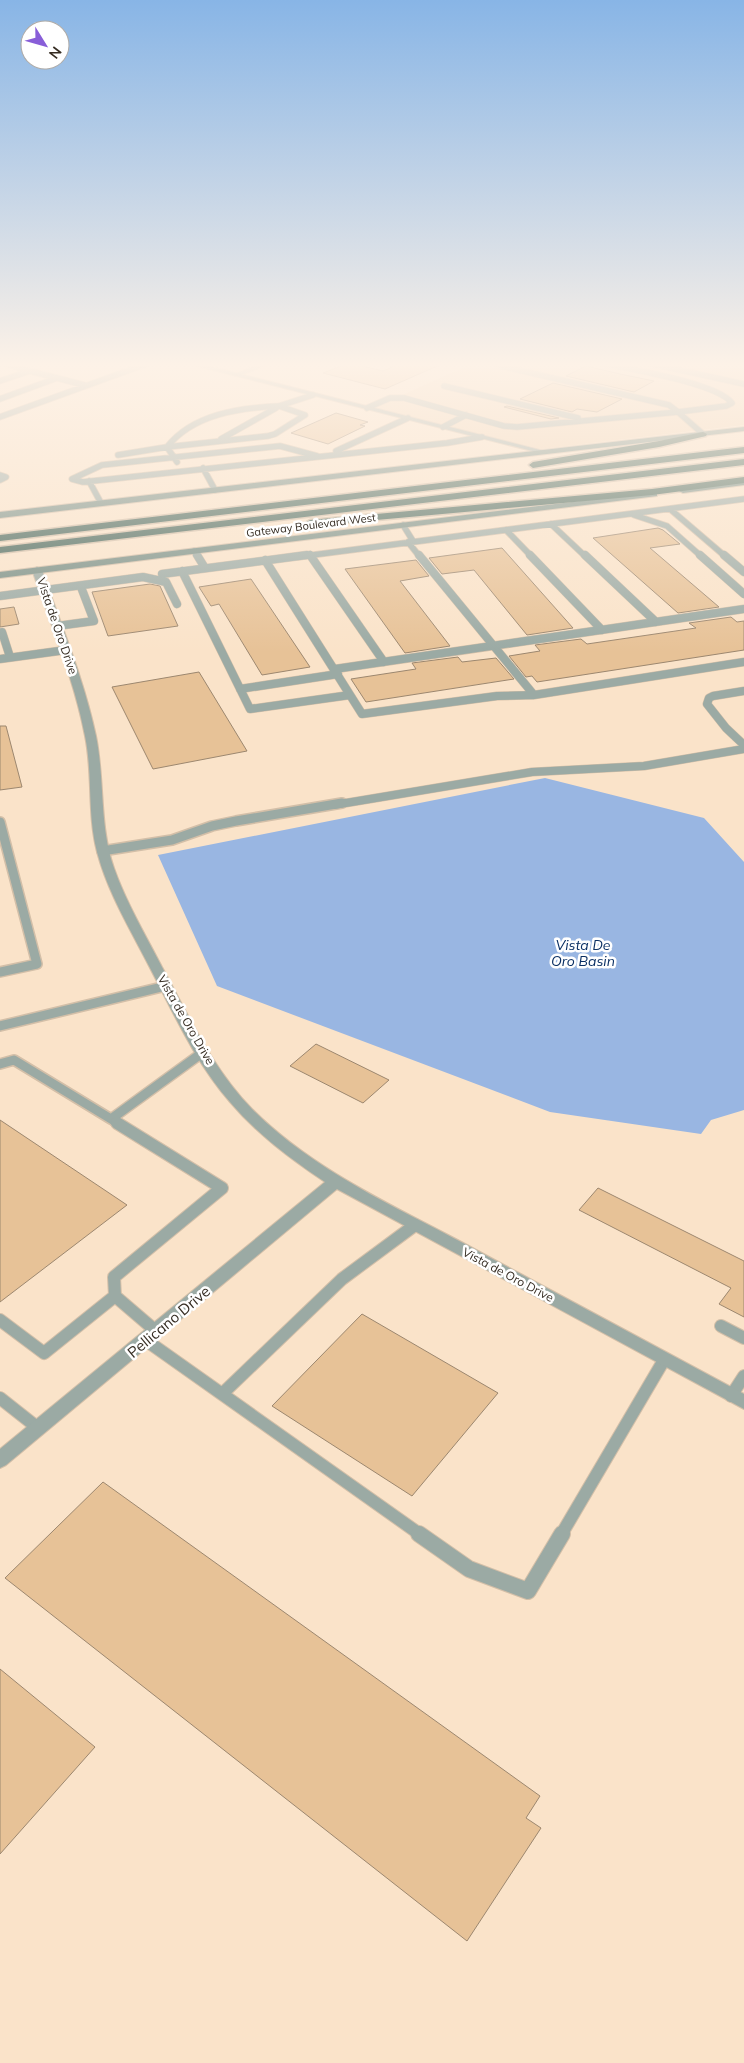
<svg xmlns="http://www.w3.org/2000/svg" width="744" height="2063" font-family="Mulish,sans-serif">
<rect width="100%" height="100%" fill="#fae3c9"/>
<path fill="#f1d5b6" d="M473,363H744V425L541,449L374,408Z"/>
<path fill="#99b6e2" d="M545,778L704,818L744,862V1110L711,1120L701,1134L550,1112L217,986L158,855Z"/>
<path fill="#e7c297" stroke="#9c876f" d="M349,363L383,371L402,363H444L385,389L323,373Z
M586,366L620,374L654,381L634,392L566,376Z
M553,383L622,399L597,412L577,409L572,412L520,399Z
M507,406L559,418L551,419L504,407Z
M336,413L368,422L360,425L365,426L328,444L291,433Z
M658,528L663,530L680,544L650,548L719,607L678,613L593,538Z
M502,548L573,628L527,635L474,570L442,574L429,558Z
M416,560L429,576L400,581L450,646L405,653L345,569Z
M251,579L310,667L262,675L219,604L211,606L199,587Z
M150,584L160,586L178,626L108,636L92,592Z
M14,607L19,624L0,627V609Z
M731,617L737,622L744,621V650L537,682L532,676L526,677L509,656L540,651L535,645L581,639L587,644L696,628L689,623Z
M458,657L462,662L496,658L514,679L366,702L351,679L416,669L412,663Z
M199,672L247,751L153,769L112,687Z
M0,726H6L22,787L0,790Z
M316,1044L389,1080L363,1103L290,1066Z
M0,1120L127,1205L0,1302Z
M598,1188L744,1261V1317L719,1304L731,1288L579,1210Z
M362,1314L498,1393L412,1496L272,1406Z
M103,1482L540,1796L526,1818L541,1828L467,1941L5,1578Z
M0,1669L95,1747L0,1854Z"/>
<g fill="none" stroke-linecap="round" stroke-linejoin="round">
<defs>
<path id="service-far4" d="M3,363L30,371
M497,363L501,366L669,405L678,412L726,406L732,403C717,383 629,369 601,363
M648,363L744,384
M0,381L30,371L84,385
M444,386L578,418
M0,399L57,378
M367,408L390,398H404L504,426L517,427L678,412L703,434
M0,417L149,363
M443,427L466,415
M221,439L276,408
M336,451L408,418
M118,455L167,447C193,414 239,408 279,406
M317,456L280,446L102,465L72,479L83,482L447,443L482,437
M177,462L167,447L268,436L275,434L305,415L279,406L313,395
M203,468L215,490
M0,475L6,477L0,480
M89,481L101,503
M670,509L726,557
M634,515L667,526L702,557
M551,524L586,557
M403,525L413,541
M506,530L532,557
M408,542L420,557
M194,551L198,557
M310,555L311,557
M297,557L744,499"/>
<path id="service-far3" d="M197,555L205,568
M310,555L384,662
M419,555L534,695
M530,555L602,630
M585,555L656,622
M700,555L744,594
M724,555L744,572
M265,560L362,714L497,696L534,695L744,662
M182,571L250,709L350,695
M162,574L307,555
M0,596L143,577L166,582L177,604
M57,626L94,621L81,587
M2,632L10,657
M0,659L66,650
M335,669L744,609
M240,689L338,674
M744,691L713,696L709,698L707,704L726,728L744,745
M334,805L532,772L644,766L744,749"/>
<path id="service-far2" d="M0,822L37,964L0,972
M102,851L172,840L212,826L236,821L342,803
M0,1026L166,986
M0,1064L14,1060L111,1119
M119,1124L111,1119L202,1053"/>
<path id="service-far1" d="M117,1123L222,1188L114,1277L115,1296L157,1332
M0,1320L44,1353L115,1296
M721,1326L744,1338
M147,1341L421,1535
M222,1394L342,1279L415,1225
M731,1396L744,1376
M0,1398L38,1428
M561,1535L664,1360"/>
<path id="service" d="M419,1534L469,1569L528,1591L562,1534"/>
<path id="minor" d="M262,363H271L239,376L233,375Z"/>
<path id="tertiary" d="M185,363H197L548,452L544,454Z
M37,567L42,570C61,625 84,679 96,736C105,780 99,825 114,868C126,902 145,934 162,967C189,1016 212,1068 252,1109C313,1170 392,1205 467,1245C559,1295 652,1344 744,1394V1409L337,1189L6,1465L0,1468V1449L325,1182C291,1159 257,1134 230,1102C195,1062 173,1012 149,966C130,929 108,893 97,852C87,814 93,774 85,736C74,679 51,625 32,570Z"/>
<path id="secondary" d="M744,427V431L0,518V512Z
M744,481V485L683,493L679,491L683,489Z
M654,492H657V496L0,578V572Z"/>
<path id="motorway" d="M703,432L707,434L706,436L659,447L533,468L529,465L533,462L659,441Z
M744,447V453L0,541V535Z
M744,459V465L0,553V547Z
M744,477V483L652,495L310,526L305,523L310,520L652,489Z"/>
</defs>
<use href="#service-far4" stroke="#d3bfa8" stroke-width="7"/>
<use href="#service-far3" stroke="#d3bfa8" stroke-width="9"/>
<use href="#service-far2" stroke="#d3bfa8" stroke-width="12"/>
<use href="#service-far1" stroke="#d3bfa8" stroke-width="14"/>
<use href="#service" stroke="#d3bfa8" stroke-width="18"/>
<use href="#minor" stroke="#d3bfa8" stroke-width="2"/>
<use href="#tertiary" stroke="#d3bfa8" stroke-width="2"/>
<use href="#secondary" stroke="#d3bfa8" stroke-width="2"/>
<use href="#motorway" stroke="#d3bfa8" stroke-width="3"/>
<use href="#service-far4" stroke="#9baaa4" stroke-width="5.5"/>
<use href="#service-far3" stroke="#9baaa4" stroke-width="8"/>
<use href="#service-far2" stroke="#9baaa4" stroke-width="9"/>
<use href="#service-far1" stroke="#9baaa4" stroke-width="12"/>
<use href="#service" stroke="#9baaa4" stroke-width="16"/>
<use href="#minor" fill="#9baaa4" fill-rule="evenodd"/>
<use href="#tertiary" fill="#9baaa4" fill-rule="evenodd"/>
<use href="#secondary" fill="#768d84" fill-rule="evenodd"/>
<use href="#motorway" fill="#456559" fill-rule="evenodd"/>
</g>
<linearGradient id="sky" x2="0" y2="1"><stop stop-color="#88b5e6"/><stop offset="0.56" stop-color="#fdf2e7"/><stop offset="1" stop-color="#fdf2e7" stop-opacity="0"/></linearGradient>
<rect width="744" height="652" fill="url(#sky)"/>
<g text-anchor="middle" stroke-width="5" stroke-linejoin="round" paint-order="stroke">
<g font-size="11" fill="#362d23" stroke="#fff">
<text transform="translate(311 525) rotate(-7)" y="4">Gateway Boulevard West</text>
</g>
<g font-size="12" fill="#362d23" stroke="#fff">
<text transform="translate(57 626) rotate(71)" y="4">Vista de Oro Drive</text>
<text transform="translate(186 1020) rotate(60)" y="4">Vista de Oro Drive</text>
<text transform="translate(508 1275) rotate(28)" y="4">Vista de Oro Drive</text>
</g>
<g font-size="14" font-style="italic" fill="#0a2f63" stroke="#fff">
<text x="583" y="950">Vista De<tspan x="583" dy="16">Oro Basin</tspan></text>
</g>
<g font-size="15" fill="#362d23" stroke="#fff">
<text transform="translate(169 1322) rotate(-40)" y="5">Pellicano Drive</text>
</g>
</g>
<g transform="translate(45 45) rotate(127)"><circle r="24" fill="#ffffff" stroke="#afaba7"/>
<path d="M0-4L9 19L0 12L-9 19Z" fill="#885ed8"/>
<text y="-8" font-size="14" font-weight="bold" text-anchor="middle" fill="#362d23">N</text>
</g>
</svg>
